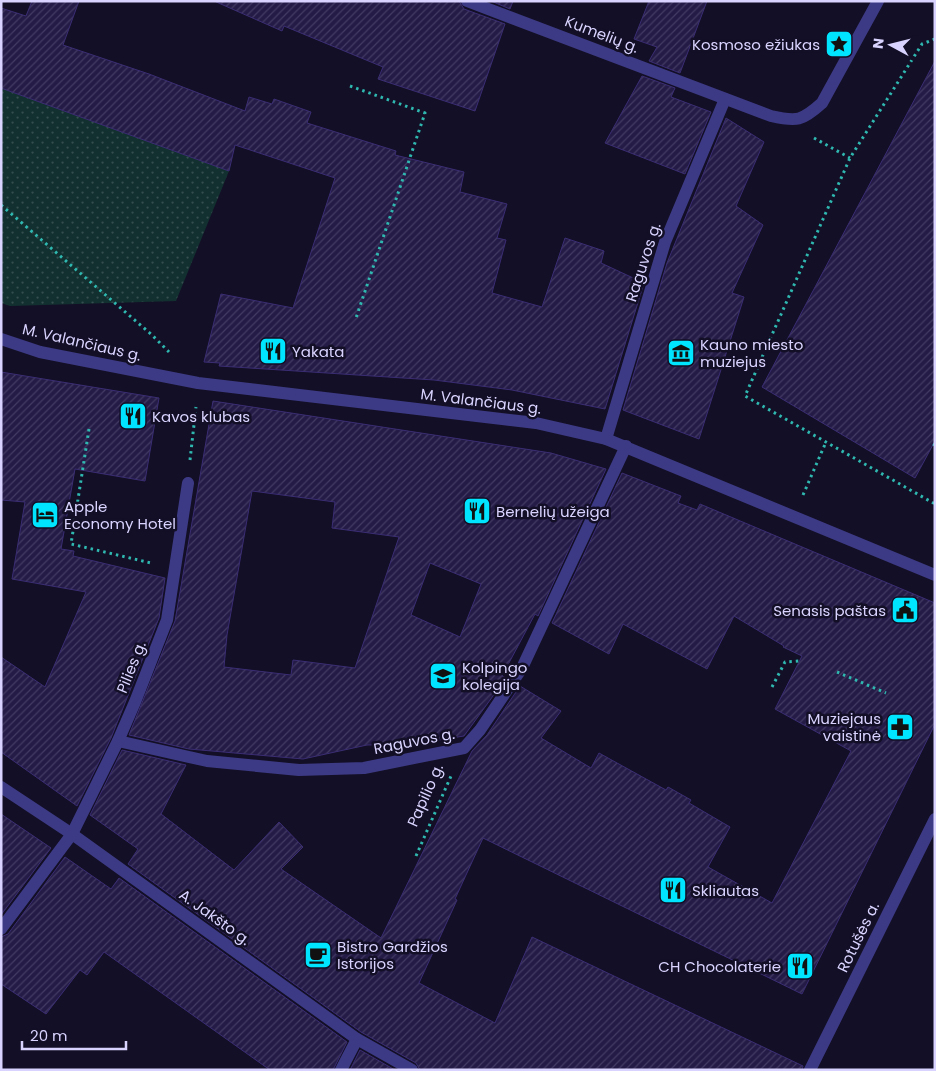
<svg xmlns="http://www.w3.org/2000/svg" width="936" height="1071" viewBox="0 0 936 1071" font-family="Poppins,sans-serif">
<defs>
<pattern id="grass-dots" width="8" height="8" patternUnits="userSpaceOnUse" patternTransform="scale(1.25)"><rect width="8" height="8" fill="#12302f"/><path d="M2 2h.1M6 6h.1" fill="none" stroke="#344d4e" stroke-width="1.8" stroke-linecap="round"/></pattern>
<pattern id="building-hatch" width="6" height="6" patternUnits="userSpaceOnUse" patternTransform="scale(1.25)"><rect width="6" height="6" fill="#241b47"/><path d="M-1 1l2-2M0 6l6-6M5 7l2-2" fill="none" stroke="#433b63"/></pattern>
</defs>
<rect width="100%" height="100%" fill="#130f26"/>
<!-- grass -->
<path fill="url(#grass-dots)" d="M 1,88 L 229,171 L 176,301 L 10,306 L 1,303 Z"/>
<!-- building -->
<g fill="url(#building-hatch)" stroke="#3b2d73" fill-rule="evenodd">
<path d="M 32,1 L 79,1 L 63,45 L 149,74 L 245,111 L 249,97 L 272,104 L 274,99 L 311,112 L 307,123 L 396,151 L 395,155 L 464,172 L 460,192 L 507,204 L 497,238 L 506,240 L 492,293 L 542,307 L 565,238 L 604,251 L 601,263 L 644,283 L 605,409 L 512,390 L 434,380 L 219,366 L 220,363 L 204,362 L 221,294 L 293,308 L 335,178 L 235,145 L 229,171 L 1,88 L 1,8 L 26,16 Z"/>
<path d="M 214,1 L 459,1 L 464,9 L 505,24 L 475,111 L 378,79 L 383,67 L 284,26 L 282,31 Z"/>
<path d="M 491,1 L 513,1 L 510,9 Z"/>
<path d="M 649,1 L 707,1 L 680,73 L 649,61 L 657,47 L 634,39 Z"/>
<path d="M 935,61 L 935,441 L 915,478 L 762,387 Z"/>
<path d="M 642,76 L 675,88 L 671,97 L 711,112 L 685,174 L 605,143 Z"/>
<path d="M 726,118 L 764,142 L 736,206 L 763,225 L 732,293 L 744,297 L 699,439 L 623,410 L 667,263 Z"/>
<path d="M 1,372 L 159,398 L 145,481 L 75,469 L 61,549 L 74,551 L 73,556 L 165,578 L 159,618 L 111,738 L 77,806 L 1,752 L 1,657 L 45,687 L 86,592 L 12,579 L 25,502 L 1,500 Z"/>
<path d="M 213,401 L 551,453 L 606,469 L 538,616 L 535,614 L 502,676 L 506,678 L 464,736 L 414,744 L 367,745 L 303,759 L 189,749 L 129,735 L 175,621 ZM 252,491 L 335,502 L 332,528 L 399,537 L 355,668 L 293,660 L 291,675 L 224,667 L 227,635 ZM 430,563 L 481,584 L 460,637 L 411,615 Z"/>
<path d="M 622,473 L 681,496 L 678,503 L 697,510 L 700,504 L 935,603 L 935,724 L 802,994 L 483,838 L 455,899 L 457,900 L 419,983 L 495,1023 L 532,937 L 803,1066 L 802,1070 L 420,1070 L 416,1063 L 361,1032 L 128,864 L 138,849 L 90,815 L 122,750 L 186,765 L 161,814 L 234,870 L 279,822 L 303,847 L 281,869 L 381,938 L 472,751 L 487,735 L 520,686 L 561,711 L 541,738 L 591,768 L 599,753 L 666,790 L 668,787 L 691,800 L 689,803 L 730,827 L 708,867 L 772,903 L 851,751 L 775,709 L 802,656 L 783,647 L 784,646 L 734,616 L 707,669 L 623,624 L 609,654 L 552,623 Z"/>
<path d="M 1,814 L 51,848 L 1,915 Z"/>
<path d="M 65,857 L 111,889 L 119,878 L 347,1042 L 333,1070 L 270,1070 L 104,952 L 87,975 L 80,970 L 46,1014 L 1,984 L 1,937 L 8,934 Z"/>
<path d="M 360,1050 L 395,1070 L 350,1070 Z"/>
</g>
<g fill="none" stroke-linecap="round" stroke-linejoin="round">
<!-- path -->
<g stroke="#2fb8b0" stroke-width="3" stroke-dasharray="2.5 4" stroke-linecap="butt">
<path d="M 935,39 L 922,44 L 850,158 L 745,396 L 935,504"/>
<path d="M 350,86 L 425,113 L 356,318"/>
<path d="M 814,138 L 850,158"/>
<path d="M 1,205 L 152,335 L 169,352"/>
<path d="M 89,429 L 71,544 L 151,563"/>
<path d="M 933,444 L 935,445"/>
<path d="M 190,460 L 196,407"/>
<path d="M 803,495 L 826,442"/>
<path d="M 837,672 L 886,693"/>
<path d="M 772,687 L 785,662 L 800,661"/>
<path d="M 416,856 L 451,776"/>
</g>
<!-- street -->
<g stroke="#3d3a85" stroke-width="12">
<path d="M 467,1 L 771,116 C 797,122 802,121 822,103 L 878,1"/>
<path d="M 1,339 L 40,352 L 198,383 L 536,423 L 606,439 L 935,575"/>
<path d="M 606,439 L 665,242 L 725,99"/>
<path d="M 118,741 L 207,761 L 299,770 L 364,768 L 464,748 L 480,730 L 522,668 L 626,446"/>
<path d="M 1,787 L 72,834 L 357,1039 L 412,1070"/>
<path d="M 1,929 L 72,834 L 118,741 L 135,702 L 167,620 L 188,483"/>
<path d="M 341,1070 L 357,1039"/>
<path d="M 810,1070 L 935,819"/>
</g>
</g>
<!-- icons -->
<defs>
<g id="sight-square" transform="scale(1.4375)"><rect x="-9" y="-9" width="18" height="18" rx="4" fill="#00e5ff" stroke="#130f26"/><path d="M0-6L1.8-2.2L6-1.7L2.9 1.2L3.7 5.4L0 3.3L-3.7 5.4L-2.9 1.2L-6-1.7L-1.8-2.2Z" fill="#111"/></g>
<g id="restaurant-square" transform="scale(1.4375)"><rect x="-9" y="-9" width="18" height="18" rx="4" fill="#00e5ff" stroke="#130f26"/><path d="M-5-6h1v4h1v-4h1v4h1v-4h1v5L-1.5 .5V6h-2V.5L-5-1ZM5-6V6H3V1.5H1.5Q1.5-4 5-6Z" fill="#111"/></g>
<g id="museum-square" transform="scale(1.4375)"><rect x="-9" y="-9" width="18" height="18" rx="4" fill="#00e5ff" stroke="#130f26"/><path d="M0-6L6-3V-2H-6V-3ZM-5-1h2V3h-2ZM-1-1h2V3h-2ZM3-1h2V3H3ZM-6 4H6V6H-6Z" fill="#111"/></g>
<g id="hotel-square" transform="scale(1.4375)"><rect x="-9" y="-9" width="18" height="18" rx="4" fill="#00e5ff" stroke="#130f26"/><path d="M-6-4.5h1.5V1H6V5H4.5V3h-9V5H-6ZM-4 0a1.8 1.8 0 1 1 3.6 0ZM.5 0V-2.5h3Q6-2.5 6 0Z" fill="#111"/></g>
<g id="civic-square" transform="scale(1.4375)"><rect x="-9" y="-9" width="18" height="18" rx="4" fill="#00e5ff" stroke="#130f26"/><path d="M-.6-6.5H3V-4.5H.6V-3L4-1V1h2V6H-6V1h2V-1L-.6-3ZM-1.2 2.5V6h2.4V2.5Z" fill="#111"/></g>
<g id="university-square" transform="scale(1.4375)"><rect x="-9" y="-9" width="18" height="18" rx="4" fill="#00e5ff" stroke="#130f26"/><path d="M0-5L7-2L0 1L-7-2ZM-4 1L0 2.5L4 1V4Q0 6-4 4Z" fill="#111"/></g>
<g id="pharmacy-square" transform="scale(1.4375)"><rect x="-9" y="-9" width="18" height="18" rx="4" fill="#00e5ff" stroke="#130f26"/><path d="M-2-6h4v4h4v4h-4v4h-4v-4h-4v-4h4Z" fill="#111"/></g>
<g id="cafe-square" transform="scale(1.4375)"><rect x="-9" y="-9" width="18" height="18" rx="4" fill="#00e5ff" stroke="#130f26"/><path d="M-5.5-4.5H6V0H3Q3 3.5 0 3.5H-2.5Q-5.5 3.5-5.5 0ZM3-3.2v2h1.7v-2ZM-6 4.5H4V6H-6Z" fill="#111"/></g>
</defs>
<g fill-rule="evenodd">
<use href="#sight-square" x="839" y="44"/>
<use href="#restaurant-square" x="273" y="351"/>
<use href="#museum-square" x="681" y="353"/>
<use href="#restaurant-square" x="133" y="416"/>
<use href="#restaurant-square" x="477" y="511"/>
<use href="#hotel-square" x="45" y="515"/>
<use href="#civic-square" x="905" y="610"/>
<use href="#university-square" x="443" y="676"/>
<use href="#pharmacy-square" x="900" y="727"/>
<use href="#restaurant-square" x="673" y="890"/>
<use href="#cafe-square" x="318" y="955"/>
<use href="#restaurant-square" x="800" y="966"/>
</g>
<g text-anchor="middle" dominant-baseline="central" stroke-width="5" stroke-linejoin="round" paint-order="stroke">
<!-- street labels -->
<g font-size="15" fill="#d9d4ff" stroke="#130f26">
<text transform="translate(602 34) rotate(21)">Kumelių g.</text>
<text transform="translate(643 262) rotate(-72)">Raguvos g.</text>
<text transform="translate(82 342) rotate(13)">M. Valančiaus g.</text>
<text transform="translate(481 401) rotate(7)">M. Valančiaus g.</text>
<text transform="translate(131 667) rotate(-68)">Pilies g.</text>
<text transform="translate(414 741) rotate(-11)">Raguvos g.</text>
<text transform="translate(425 795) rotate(-66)">Papilio g.</text>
<text transform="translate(215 917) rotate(36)">A. Jakšto g.</text>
<text transform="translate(858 937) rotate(-64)">Rotušės a.</text>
</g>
<!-- poi labels -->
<g font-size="15" fill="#d9d4ff" stroke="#130f26" text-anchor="start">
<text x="820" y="44" text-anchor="end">Kosmoso ežiukas</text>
<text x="700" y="344">Kauno miesto<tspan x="700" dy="17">muziejus</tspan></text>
<text x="292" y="351">Yakata</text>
<text x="152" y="416">Kavos klubas</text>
<text x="64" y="506">Apple<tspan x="64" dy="17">Economy Hotel</tspan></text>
<text x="496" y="511">Bernelių užeiga</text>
<text x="886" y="610" text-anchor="end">Senasis paštas</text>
<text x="462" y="667">Kolpingo<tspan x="462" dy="17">kolegija</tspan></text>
<text x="881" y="718" text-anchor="end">Muziejaus<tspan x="881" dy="17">vaistinė</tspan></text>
<text x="692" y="890">Skliautas</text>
<text x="337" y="946">Bistro Gardžios<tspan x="337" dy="17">Istorijos</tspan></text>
<text x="781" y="966" text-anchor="end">CH Chocolaterie</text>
</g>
</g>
<!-- border -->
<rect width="936" height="1071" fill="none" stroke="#d9d4ff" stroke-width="5"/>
<!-- north arrow -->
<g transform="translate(891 45) rotate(277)" stroke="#130f26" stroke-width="4" paint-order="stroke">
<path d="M0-4L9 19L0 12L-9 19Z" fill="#d9d4ff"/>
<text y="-8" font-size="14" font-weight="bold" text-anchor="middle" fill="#d9d4ff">N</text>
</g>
<!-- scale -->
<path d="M22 1041v8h104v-8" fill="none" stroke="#d9d4ff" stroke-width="2.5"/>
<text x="30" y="1041" font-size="15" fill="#d9d4ff" stroke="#130f26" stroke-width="4" paint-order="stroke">20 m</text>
</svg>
